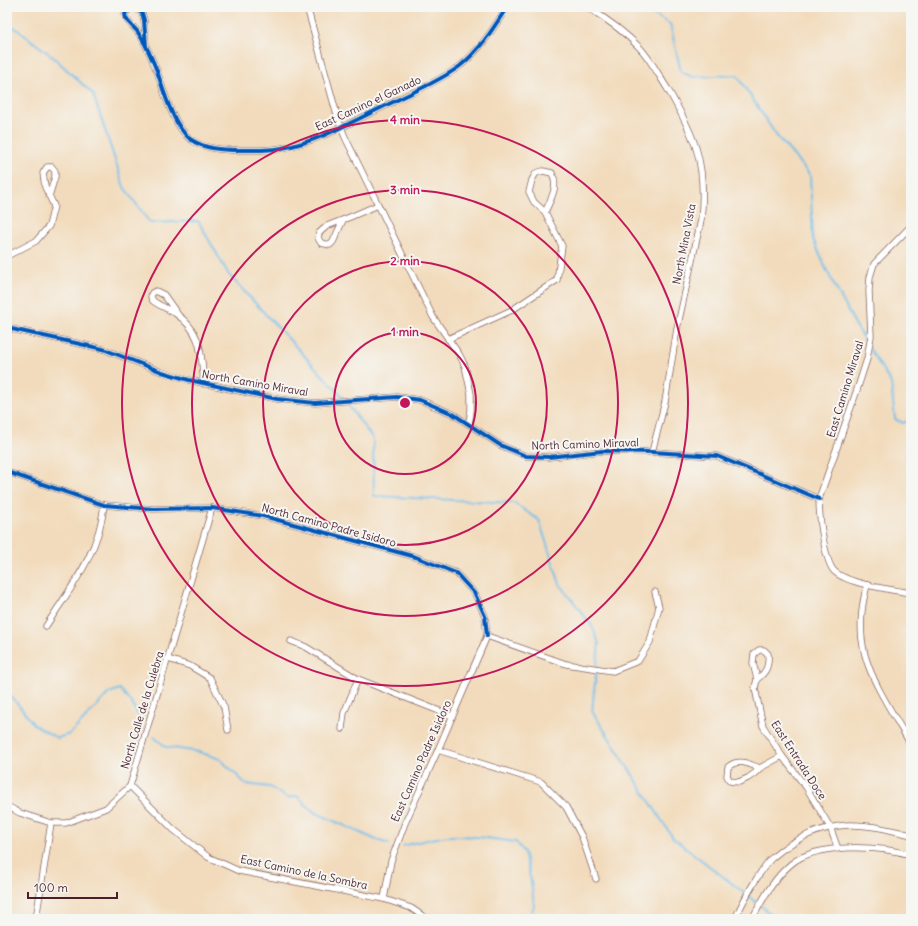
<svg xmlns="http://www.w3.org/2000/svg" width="918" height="926" viewBox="0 0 918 926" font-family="Delius,sans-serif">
<rect width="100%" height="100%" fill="#f6f6f2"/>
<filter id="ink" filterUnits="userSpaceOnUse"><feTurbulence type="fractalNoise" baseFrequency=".025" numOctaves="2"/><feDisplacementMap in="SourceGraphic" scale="8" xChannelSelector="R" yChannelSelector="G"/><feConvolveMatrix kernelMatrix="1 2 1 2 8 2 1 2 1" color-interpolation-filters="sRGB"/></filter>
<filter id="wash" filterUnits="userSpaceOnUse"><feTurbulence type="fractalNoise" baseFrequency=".012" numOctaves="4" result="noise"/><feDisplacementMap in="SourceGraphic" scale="16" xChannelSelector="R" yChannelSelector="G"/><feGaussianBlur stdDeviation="0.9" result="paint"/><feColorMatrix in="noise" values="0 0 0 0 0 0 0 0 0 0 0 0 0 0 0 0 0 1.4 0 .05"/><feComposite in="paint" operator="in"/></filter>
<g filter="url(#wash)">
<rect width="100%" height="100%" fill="#f2dbbc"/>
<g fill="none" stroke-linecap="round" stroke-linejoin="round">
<!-- stream -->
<g stroke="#70beea" stroke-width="2">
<path d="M 641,7 L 670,24 L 681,72 L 693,77 L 737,75 L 776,135 L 810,175 L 813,239 L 827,271 L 855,324 L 868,345"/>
<path d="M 7,22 L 52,56 L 93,94 L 124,187 L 150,223 L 198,221 L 229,275 L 341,395 L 373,439 L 374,496 L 514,503 L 539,520 L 560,584 L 592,626 L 599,644 L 592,711 L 673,838 L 770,913 L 780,919"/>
<path d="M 870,349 L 891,383 L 895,419 L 903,423 L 911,420"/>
<path d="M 7,693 L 17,703 L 34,725 L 57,738 L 70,734 L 109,693 L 120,689 L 130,701 L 140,717"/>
<path d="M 154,737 L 166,747 L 199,752 L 220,759 L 246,784 L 270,787 L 287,798 L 297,796 L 314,812 L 374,839 L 389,844"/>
<path d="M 403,846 C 418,842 435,837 451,836 C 473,835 495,839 516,842 L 524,852 L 531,881 L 534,905 L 530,919"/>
</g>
</g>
</g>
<g filter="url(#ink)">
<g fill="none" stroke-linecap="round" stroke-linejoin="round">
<!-- minor casing -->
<g stroke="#85615e" stroke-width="7">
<g id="minor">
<path d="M 307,7 L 338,119 L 345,137 L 433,317 L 459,354 L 465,366 L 471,394 L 471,410 L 469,424"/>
<path d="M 587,7 C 605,18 625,32 640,48 C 651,60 658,74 667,88 C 695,136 707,163 701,220 L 677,329 L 665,402 L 652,452"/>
<path d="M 146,46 L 144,20 L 142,13 L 135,8 L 129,9 L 125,14 C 125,21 132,25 137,31 C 146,43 151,57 157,71 C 164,92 173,125 190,139 C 204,149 222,150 239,150 C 253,150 268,151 282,148 C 319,142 359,118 393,102 C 415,91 440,81 460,66 C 480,50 493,29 507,7"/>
<path d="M 343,220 L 333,242 L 330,245 L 321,243 L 318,238 L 319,233 L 327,226 L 350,217 L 378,205"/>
<path d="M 911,226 L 874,264 L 870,277 L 869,291 L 871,336 L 867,359 L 858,387 L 819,499 C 819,514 824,560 834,571 C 847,584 893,590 911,593"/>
<path d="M 7,256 L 36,241 L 49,226 L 54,206 L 45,187 L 43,173 L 47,167 L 52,167 L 55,171 L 55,177 L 49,196"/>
<path d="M 179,316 L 164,295 L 156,291 L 152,293 L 151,297 L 153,301 C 160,306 168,309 175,313 C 203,332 201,354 204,384"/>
<path d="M 7,328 L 103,349 L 162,372 L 189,380 L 277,399 L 315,403 L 397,397 L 420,400 L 453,414 L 500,445 L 526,456 L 549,457 L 602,451 L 652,452 L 717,456 L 819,499"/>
<path d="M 448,339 L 512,310 L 557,280 L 562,246 L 545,212 L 534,202 L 529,192 L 532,180 L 536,173 L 543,171 L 552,173 C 559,186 551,199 545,212"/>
<path d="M 7,472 L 104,505 L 153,509 L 212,508 L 263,516 L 416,557 L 456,573 L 475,594 L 485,616 L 487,636"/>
<path d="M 867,585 C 861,607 859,633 865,655 C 873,685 896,718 911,745"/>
<path d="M 46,626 C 71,587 99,554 104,505"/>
<path d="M 487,636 L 566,664 L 613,671 L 638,661 L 650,642 L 659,607 L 655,592"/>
<path d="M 291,641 L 306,647 L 358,679 L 452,716"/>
<path d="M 168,659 L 190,666 L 210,678 L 224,707 L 228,730"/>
<path d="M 757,679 C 767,672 769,665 768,654 L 764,650 L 759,650 L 754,654 L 753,663 L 757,679 L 755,688 L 763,726 L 782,756 L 806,787 L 830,827 L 838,849"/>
<path d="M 342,729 L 344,713 L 358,679"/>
<path d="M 438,750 L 541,782 L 566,807 L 582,837 L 596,879"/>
<path d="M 760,768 C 748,764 739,758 728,767 L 727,776 L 730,781 L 739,782 L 748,778 L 755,773 L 760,768 L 782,756"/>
<path d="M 130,786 L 173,829 L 208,857 L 239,871 L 384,899 L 411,908 L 427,919"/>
<path d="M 7,806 L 20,813 L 51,823 L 66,823 L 106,808 L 130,786 L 212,508"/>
<path d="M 384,899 L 391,861 L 405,823 L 438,750 L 487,636"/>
<path d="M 36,919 L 51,823"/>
<path d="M 735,919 C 741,905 762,866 773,857 C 794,839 820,827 848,825 C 868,824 891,830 911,835"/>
<path d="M 752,919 C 763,899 773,879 791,864 C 817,842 880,846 911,855"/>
</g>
</g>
<!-- minor -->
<use href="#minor" stroke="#fff" stroke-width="5.5"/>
<!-- cycleway casing -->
<g stroke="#f6f6f2" stroke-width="6">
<g id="cycleway">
<path d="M 146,46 L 144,20 L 142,13 L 135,8 L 129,9 L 125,14 C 125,21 132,25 137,31 C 146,43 151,57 157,71 C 164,92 173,125 190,139 C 204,149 222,150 239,150 C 253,150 268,151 282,148 C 319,142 359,118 393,102 C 415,91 440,81 460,66 C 480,50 493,29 507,7"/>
<path d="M 7,328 L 103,349 L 162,372 L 189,380 L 277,399 L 315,403 L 397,397 L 420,400 L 453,414 L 500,445 L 526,456 L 549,457 L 602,451 L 652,452 L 717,456 L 819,499"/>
<path d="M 7,472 L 104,505 L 153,509 L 212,508 L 263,516 L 416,557 L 456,573 L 475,594 L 485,616 L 487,636"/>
</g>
</g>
<!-- cycleway -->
<use href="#cycleway" stroke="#0057b8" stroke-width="4"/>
</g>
</g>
<!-- distance rings -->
<g fill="none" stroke="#c2185b" stroke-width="2">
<circle cx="405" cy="403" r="71"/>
<circle cx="405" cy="403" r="142"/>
<circle cx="405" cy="403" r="213"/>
<circle cx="405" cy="403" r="283"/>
</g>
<g text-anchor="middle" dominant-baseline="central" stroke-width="4" stroke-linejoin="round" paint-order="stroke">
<!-- street labels -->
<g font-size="11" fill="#4a1f2b" stroke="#f6f6f2">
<text transform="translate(368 103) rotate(-25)">East Camino el Ganado</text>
<text transform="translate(684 244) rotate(-79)">North Mina Vista</text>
<text transform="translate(255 383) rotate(10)">North Camino Miraval</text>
<text transform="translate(845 389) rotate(-73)">East Camino Miraval</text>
<text transform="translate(585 444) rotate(-2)">North Camino Miraval</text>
<text transform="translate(329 525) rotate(15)">North Camino Padre Isidoro</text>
<text transform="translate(142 710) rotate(-73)">North Calle de la Culebra</text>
<text transform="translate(799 760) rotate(57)">East Entrada Doce</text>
<text transform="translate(421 761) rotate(-66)">East Camino Padre Isidoro</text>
<text transform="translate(304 872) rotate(12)">East Camino de la Sombra</text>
</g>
</g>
<circle cx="405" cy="403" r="6" fill="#c2185b" stroke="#f6f6f2" stroke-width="2"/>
<g font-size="12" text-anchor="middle" font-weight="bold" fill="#c2185b" stroke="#f6f6f2" stroke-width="4" stroke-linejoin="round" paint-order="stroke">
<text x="405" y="124">4 min</text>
<text x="405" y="194">3 min</text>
<text x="405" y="265">2 min</text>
<text x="405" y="336">1 min</text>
</g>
<!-- margin -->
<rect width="918" height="926" fill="none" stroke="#f6f6f2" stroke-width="24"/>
<!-- scale -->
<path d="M28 892v6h89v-6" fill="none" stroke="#4a1f2b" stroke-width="2"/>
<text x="34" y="892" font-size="12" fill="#4a1f2b" stroke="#f6f6f2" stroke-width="3" paint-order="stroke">100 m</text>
</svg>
